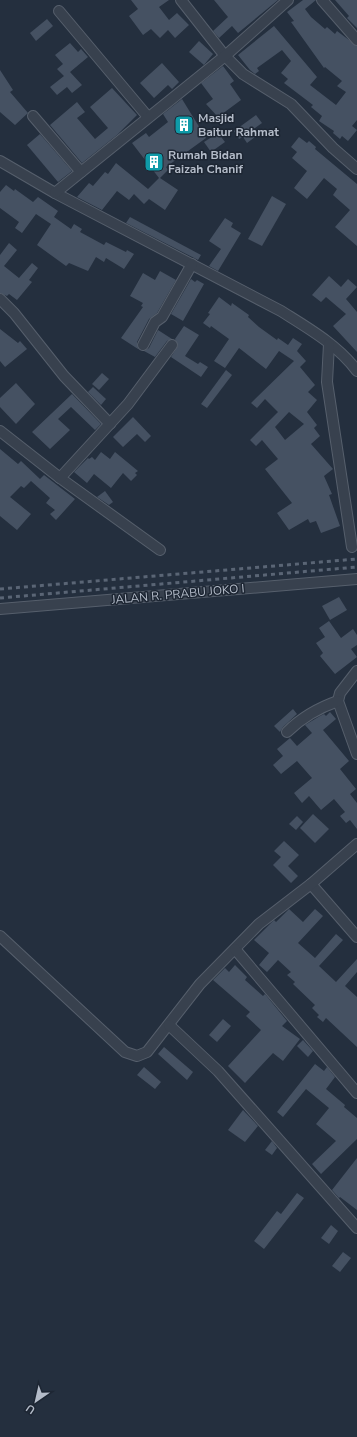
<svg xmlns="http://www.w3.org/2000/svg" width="357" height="1437" viewBox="0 0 357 1437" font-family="'Nunito Sans',sans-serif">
<rect width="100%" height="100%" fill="#242f3e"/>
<!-- building -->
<g fill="#455162" fill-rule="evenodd">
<path d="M 131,0 L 169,0 L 159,7 L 169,20 L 177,13 L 189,25 L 175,38 L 168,30 L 160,38 L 151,29 L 143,35 L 129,16 L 138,9 Z"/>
<path d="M 214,0 L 278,0 L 238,33 L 232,26 L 219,38 L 213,31 L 228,17 Z"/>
<path d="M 303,0 L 316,0 L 305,9 L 311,17 L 325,29 L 327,27 L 335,34 L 337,31 L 357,46 L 357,120 L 352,126 L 357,130 L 348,141 L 342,136 L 340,139 L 333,133 L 334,131 L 319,121 L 322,116 L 311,107 L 313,105 L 284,83 L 288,79 L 281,73 L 291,61 L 282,50 L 257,68 L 259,71 L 255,74 L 250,70 L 238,55 L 274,26 L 317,77 L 310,85 L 336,105 L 346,92 L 337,86 L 342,81 L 325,67 L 324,68 L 291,22 L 294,21 L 287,12 Z"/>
<path d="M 335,0 L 357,0 L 357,28 L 347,18 L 349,16 Z"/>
<path d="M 47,19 L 53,26 L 36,41 L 30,33 Z"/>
<path d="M 199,41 L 213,54 L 204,65 L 189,52 Z"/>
<path d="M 70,43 L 78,52 L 81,49 L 88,57 L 70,72 L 82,85 L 72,93 L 67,87 L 57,95 L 50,87 L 64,76 L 57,69 L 63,64 L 55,55 Z"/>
<path d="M 162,63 L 179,82 L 172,89 L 168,85 L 154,98 L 140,83 Z"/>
<path d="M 223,66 L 234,81 L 230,84 L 241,100 L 218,117 L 206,104 L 213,99 L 201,83 Z"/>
<path d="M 0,70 L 13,90 L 10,92 L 28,113 L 15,125 L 0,112 Z"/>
<path d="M 112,88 L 137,115 L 117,135 L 82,163 L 50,125 L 77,102 L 85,112 L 77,118 L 95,139 L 108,128 L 90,107 Z"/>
<path d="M 182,99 L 206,138 L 166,167 L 168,170 L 160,178 L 178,190 L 165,210 L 149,199 L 144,204 L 134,194 L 129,200 L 117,191 L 102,210 L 77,197 L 89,183 L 93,186 L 105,172 L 108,174 L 116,163 L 148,189 L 159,178 L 132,143 L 146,133 L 149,137 L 168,122 L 163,114 Z"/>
<path d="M 256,115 L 262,123 L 251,131 L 255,137 L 247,143 L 243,137 L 239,139 L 234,131 Z"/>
<path d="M 218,133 L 225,142 L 211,152 L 204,142 Z"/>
<path d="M 40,134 L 72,171 L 58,182 L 27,145 Z"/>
<path d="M 299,137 L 307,143 L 309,141 L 316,147 L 315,149 L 357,184 L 357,246 L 335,227 L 350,210 L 333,195 L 337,189 L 324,178 L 307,199 L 294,188 L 307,171 L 292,158 L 297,152 L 291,147 Z"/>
<path d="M 6,185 L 14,191 L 15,189 L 33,202 L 38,197 L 58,211 L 54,217 L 71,229 L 74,224 L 82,229 L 80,232 L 104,245 L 106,242 L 126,252 L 127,250 L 134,254 L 124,269 L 106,258 L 104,262 L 96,257 L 88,271 L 69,263 L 66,266 L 37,245 L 51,224 L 36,214 L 22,233 L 15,228 L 19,222 L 0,208 L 0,192 Z"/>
<path d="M 272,196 L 286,204 L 262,246 L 248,239 Z"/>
<path d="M 130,217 L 201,255 L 198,260 L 126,223 Z"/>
<path d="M 225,218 L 233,223 L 231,227 L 241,233 L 218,271 L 209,266 L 221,249 L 209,241 Z"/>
<path d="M 9,243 L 17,250 L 4,266 L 19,278 L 32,263 L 38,268 L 29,280 L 32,282 L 17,300 L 9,294 L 7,296 L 0,293 L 0,255 Z"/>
<path d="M 160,271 L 176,280 L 157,313 L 149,319 L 137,342 L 138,349 L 121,338 L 143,307 L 141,306 L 143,303 L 130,296 L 143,273 L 155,280 Z"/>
<path d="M 329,276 L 341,287 L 348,279 L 357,287 L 346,299 L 357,312 L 357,352 L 333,326 L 346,314 L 326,297 L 321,302 L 312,295 Z"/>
<path d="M 191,279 L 195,282 L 197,280 L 204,284 L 183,321 L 171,314 Z"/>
<path d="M 219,297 L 231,306 L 232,303 L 249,315 L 248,317 L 259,327 L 277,340 L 278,338 L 288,345 L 293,338 L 302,344 L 297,351 L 306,361 L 300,367 L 315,385 L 308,392 L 317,400 L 307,412 L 317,425 L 314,428 L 320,436 L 311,444 L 333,469 L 324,476 L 332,494 L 329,495 L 340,526 L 321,533 L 316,521 L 310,523 L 308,519 L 289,530 L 277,513 L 292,503 L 265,469 L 278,459 L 262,440 L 256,446 L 250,440 L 278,412 L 265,399 L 257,408 L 251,403 L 294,361 L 279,351 L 266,369 L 239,348 L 225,368 L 214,361 L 229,339 L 211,326 L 210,328 L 203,323 L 210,314 L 208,313 ZM 289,412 L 304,424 L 285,440 L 275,427 Z"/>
<path d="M 184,326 L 199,335 L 185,356 L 198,364 L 200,362 L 208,367 L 201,377 L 171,357 L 178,346 L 175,339 Z"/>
<path d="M 0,329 L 18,343 L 20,341 L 27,349 L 5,367 L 0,361 Z"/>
<path d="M 158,330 L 172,339 L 167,341 L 155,357 L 144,351 L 149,348 Z"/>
<path d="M 226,370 L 232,375 L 207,408 L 201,404 Z"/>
<path d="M 102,373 L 109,379 L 99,390 L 92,384 Z"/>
<path d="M 16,383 L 35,404 L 16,424 L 0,407 L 0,398 Z"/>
<path d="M 93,387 L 106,399 L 101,405 L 88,392 Z"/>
<path d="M 72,394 L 101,424 L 95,430 L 71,407 L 58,419 L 70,430 L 50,449 L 32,432 Z"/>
<path d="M 133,417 L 151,436 L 145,442 L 137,434 L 123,447 L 113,437 Z"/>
<path d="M 0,449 L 18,464 L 21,461 L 40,479 L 44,475 L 75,499 L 56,520 L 50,514 L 55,510 L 46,503 L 50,498 L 31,481 L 24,488 L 21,486 L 10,497 L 31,514 L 17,530 L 0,516 Z"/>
<path d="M 101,452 L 110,459 L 115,452 L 138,471 L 135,473 L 137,475 L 131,481 L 123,473 L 111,488 L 94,474 L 87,483 L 74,472 L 88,458 L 89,459 L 92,457 L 95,460 Z"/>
<path d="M 105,491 L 113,502 L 109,505 L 97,497 Z"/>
<path d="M 339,597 L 347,610 L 330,620 L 322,606 Z"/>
<path d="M 329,621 L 341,638 L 353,629 L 357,635 L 357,645 L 351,649 L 357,657 L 335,674 L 320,656 L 323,653 L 316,643 L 325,637 L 319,628 Z"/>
<path d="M 293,709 L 297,714 L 283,727 L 280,732 L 274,726 Z"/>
<path d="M 330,712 L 336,719 L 323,730 L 349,761 L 340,769 L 356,789 L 350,794 L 357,803 L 357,829 L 350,820 L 346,823 L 340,816 L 345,812 L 334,799 L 321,810 L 309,796 L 302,803 L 294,793 L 312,778 L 297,761 L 281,774 L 273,765 L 283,756 L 277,749 L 290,738 L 297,746 L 312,733 L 305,725 L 320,716 L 324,714 L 326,716 Z"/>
<path d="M 313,814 L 329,829 L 315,843 L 300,828 Z"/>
<path d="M 297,816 L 303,822 L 296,830 L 289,824 Z"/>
<path d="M 284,841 L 299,855 L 288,866 L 298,876 L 291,883 L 273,865 L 281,857 L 274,851 Z"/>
<path d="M 289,909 L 303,922 L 315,909 L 323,916 L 298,943 L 315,958 L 336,934 L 343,940 L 319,966 L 336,982 L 357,959 L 357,972 L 345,986 L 357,997 L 357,1047 L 326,1018 L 323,1022 L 317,1017 L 319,1015 L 312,1008 L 315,1005 L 293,984 L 295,982 L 287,975 L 291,972 L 278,960 L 267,972 L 259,965 L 269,953 L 254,940 L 274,920 L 276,922 Z"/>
<path d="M 235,965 L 247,977 L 245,980 L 263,996 L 265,994 L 287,1021 L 282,1026 L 300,1039 L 283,1061 L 273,1053 L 245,1083 L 228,1066 L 261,1030 L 246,1016 L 250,1012 L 213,980 L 225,968 L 229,972 Z"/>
<path d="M 223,1019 L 231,1026 L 217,1042 L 209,1035 Z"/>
<path d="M 303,1040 L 313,1051 L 308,1057 L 297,1046 Z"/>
<path d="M 164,1047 L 193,1072 L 187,1080 L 158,1054 Z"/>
<path d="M 315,1064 L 324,1071 L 327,1067 L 335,1077 L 326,1089 L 345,1105 L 344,1107 L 357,1118 L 357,1139 L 321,1174 L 312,1164 L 336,1141 L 316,1124 L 329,1108 L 306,1089 L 283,1117 L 277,1112 Z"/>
<path d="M 144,1067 L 161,1082 L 155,1089 L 137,1075 Z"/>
<path d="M 243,1110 L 258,1126 L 245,1142 L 228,1130 Z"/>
<path d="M 272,1141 L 277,1148 L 272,1155 L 265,1150 Z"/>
<path d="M 357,1158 L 357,1210 L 340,1197 L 339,1198 L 332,1190 Z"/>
<path d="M 297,1193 L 304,1198 L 264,1249 L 254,1241 L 277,1211 L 281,1214 Z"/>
<path d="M 331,1225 L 338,1231 L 329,1244 L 321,1238 Z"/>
<path d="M 343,1252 L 351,1258 L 340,1272 L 332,1266 Z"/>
</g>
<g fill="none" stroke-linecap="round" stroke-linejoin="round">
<!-- street casing -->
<g stroke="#565f6c" stroke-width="12">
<g id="street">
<path d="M 181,0 L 225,56 L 243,74 L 291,104 L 333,148 L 357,169"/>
<path d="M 322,0 L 357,40"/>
<path d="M 59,11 L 148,117"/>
<path d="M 33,116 L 81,172"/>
<path d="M 0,161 L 55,193 L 281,311 C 308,328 338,345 357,371"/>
<path d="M 55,193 L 225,56 L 288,0"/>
<path d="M 0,299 L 14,313 L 64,376 L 110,424"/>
<path d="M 329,344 L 327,382 L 352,547"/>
<path d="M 143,345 L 155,322 L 162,317 L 192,264"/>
<path d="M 0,431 L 60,478 L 160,550"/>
<path d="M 60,478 L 128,404 L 172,345"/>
<path d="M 0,609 L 357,579"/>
<path d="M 357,671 L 340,693 L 338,701 L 357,754"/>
<path d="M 287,732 C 302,717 318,708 338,701"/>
<path d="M 311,884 L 357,937"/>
<path d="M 0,936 L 125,1052 L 137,1056 L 147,1052 L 200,984 L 259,924 L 311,884 L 357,844"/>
<path d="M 235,949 L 357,1093"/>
<path d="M 169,1025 L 218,1071 L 357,1228"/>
</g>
</g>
<!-- street -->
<use href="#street" stroke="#38414e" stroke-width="10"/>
<!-- rail -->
<g stroke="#5a6575" stroke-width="3" stroke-dasharray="4 4" stroke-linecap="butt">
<path d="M 0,589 L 357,559"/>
<path d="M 0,598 L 357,567"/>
</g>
</g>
<!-- icons -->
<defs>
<g id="building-square" transform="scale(1)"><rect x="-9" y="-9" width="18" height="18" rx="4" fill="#0f9aa8" stroke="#1d2633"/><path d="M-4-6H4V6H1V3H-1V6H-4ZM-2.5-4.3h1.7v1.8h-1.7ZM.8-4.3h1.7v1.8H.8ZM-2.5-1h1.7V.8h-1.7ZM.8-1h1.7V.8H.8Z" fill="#fff"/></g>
</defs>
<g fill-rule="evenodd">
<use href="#building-square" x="184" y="125"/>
<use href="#building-square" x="154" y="162"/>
</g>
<g text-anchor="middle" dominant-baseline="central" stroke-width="3" stroke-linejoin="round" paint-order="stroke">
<!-- poi labels -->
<g font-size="12" font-weight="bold" fill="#b4bcc9" stroke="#1d2633" text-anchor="start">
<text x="198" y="118">Masjid<tspan x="198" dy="14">Baitur Rahmat</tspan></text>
<text x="168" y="155">Rumah Bidan<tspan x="168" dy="14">Faizah Chanif</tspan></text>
</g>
<!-- street labels -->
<g font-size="12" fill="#b4bcc9" stroke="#1d2633">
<text transform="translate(178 594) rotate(-5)">JALAN R. PRABU JOKO I</text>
</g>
</g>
<!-- north arrow -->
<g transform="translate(36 1401) rotate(214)" stroke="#1d2633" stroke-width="3" paint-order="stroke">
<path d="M0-3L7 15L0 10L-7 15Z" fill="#b4bcc9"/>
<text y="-6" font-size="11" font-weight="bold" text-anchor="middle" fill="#b4bcc9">U</text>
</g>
</svg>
